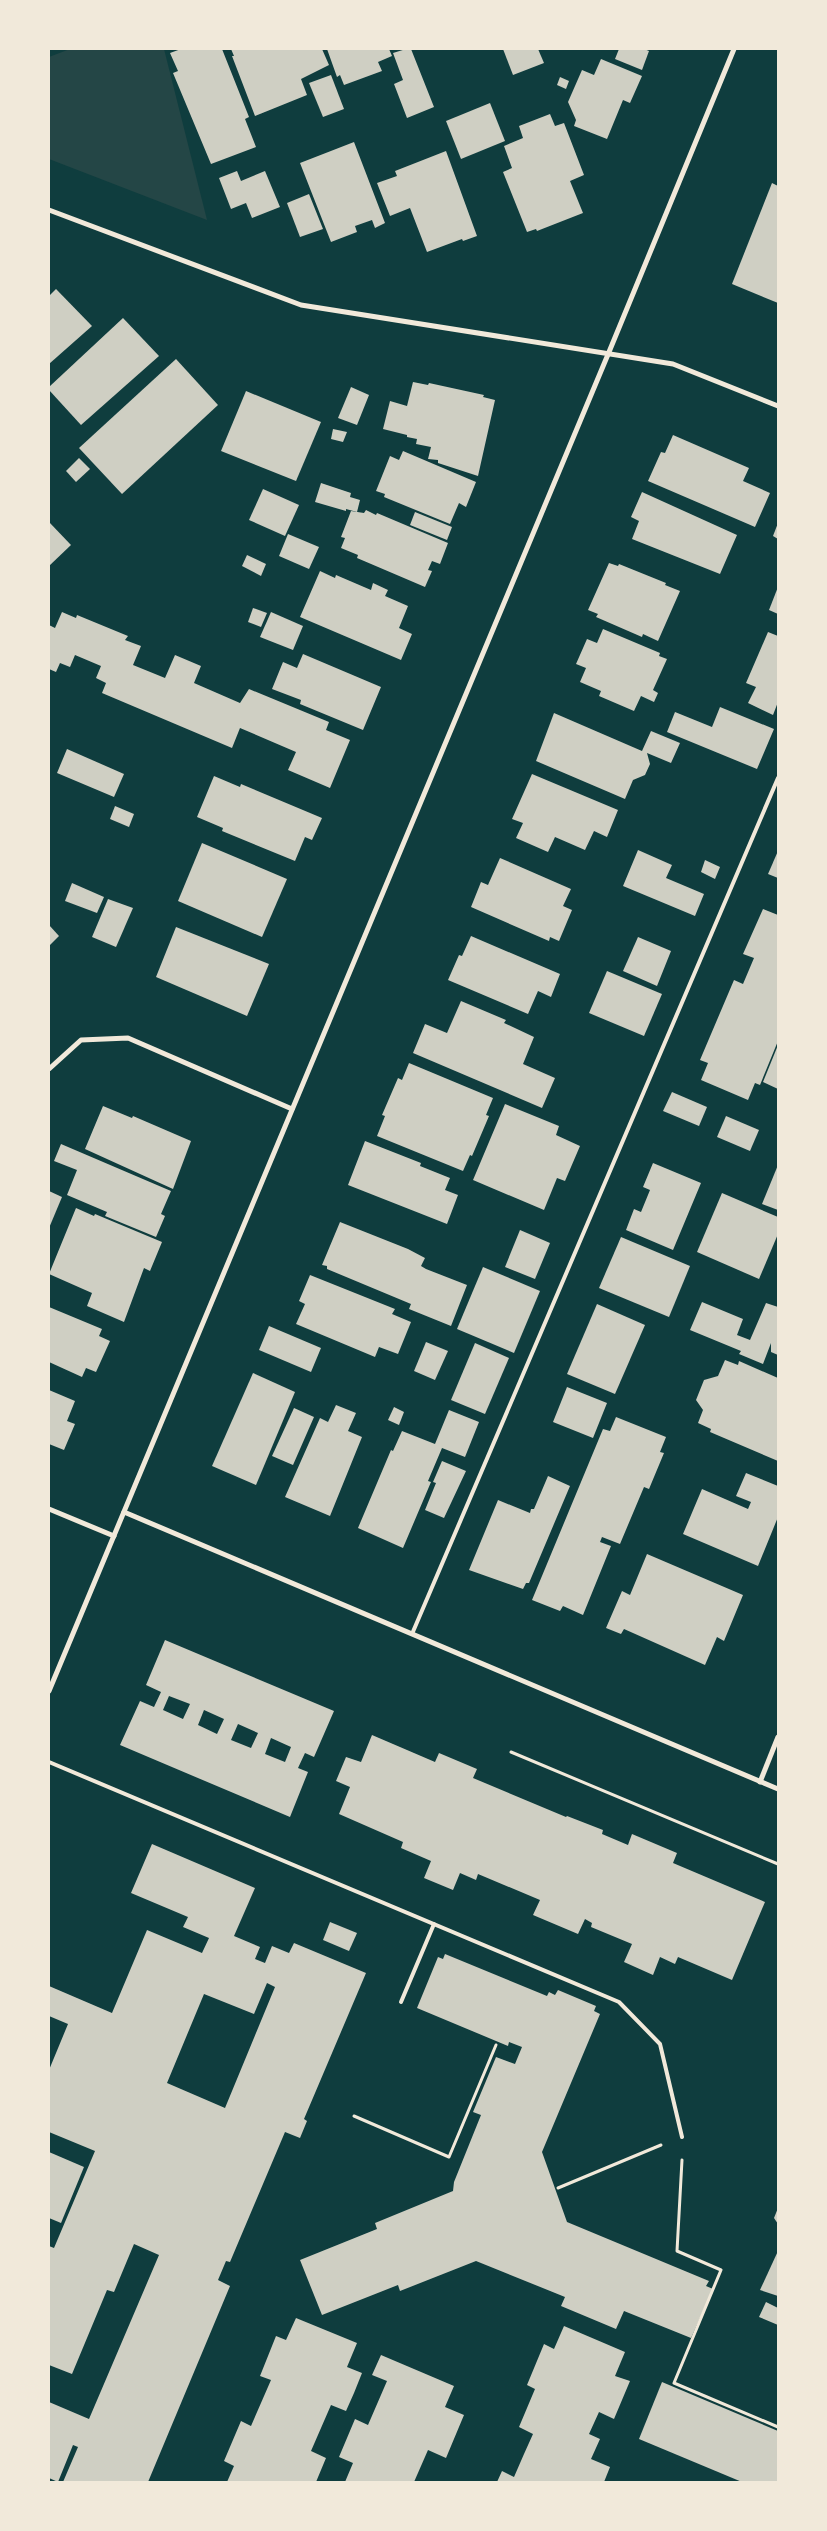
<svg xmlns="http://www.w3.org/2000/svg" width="827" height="2531" viewBox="0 0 827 2531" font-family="Quicksand,sans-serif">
<rect width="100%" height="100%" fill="#0f3d3e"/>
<!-- green -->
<path fill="#244646" d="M 70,49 L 164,49 L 207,220 L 49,159 L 49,57 Z"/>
<!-- building -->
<g fill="#cfcfc3" fill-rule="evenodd">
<path d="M 181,49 L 222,49 L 249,117 L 245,119 L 256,147 L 211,164 L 173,73 L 178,71 L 170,53 Z"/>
<path d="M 231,49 L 322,49 L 329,65 L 301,79 L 307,95 L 255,116 L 232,56 L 234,56 Z"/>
<path d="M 327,49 L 389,49 L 392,56 L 378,62 L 382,71 L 344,85 L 340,75 L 337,77 Z"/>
<path d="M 406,49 L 411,49 L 434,107 L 407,118 L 394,84 L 403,80 L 393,53 Z"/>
<path d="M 503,49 L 538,49 L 544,63 L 513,75 Z"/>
<path d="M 619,49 L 644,49 L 649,51 L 642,70 L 615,59 Z"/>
<path d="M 601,59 L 642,76 L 630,103 L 623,100 L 607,139 L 574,126 L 576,120 L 568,102 L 582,70 L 594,75 Z"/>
<path d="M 331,75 L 344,109 L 323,117 L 309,83 Z"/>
<path d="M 560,77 L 569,81 L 566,89 L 557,85 Z"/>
<path d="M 490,103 L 505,141 L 461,159 L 446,121 Z"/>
<path d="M 550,114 L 555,126 L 564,123 L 584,175 L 570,181 L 583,213 L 537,231 L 536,229 L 527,232 L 503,172 L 512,168 L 504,146 L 523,138 L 519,126 Z"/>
<path d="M 354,142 L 385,223 L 375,228 L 372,220 L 355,226 L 357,232 L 331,242 L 300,163 Z"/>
<path d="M 446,151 L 477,236 L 463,241 L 462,239 L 427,252 L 410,208 L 390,216 L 377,183 L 397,176 L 395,171 Z"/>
<path d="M 237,171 L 241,181 L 265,171 L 280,207 L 252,218 L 246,203 L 231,209 L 219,178 Z"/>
<path d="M 772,183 L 778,186 L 778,303 L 732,284 Z"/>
<path d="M 309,194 L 323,229 L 300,237 L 287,203 Z"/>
<path d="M 56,289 L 92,326 L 49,364 L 49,296 Z"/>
<path d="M 123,318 L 159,356 L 81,425 L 49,390 L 49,387 Z"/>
<path d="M 176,359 L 218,405 L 122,494 L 79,448 Z"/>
<path d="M 413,382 L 428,385 L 429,383 L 484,395 L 483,397 L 495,400 L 478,476 L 438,463 L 438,460 L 428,459 L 431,447 L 416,444 L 417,439 L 407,437 L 407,435 L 383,429 L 390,401 L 407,406 Z"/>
<path d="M 351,387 L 369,395 L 357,425 L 338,418 Z"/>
<path d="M 246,391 L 321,422 L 296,481 L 221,451 Z"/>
<path d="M 333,429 L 347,432 L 343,442 L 331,439 Z"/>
<path d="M 673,435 L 749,468 L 743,481 L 770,493 L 755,527 L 648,481 L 661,452 L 665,453 Z"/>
<path d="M 403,451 L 476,482 L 466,507 L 459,503 L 450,524 L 384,497 L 385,494 L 376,491 L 390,456 L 399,460 Z"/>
<path d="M 79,458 L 90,469 L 76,482 L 66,471 Z"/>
<path d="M 321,483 L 351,493 L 350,497 L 360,500 L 357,512 L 346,509 L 346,511 L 315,502 Z"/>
<path d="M 263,489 L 299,505 L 285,536 L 249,520 Z"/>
<path d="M 642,492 L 737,535 L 720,574 L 632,539 L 639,521 L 631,517 Z"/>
<path d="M 366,510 L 376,515 L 377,513 L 448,543 L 440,564 L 432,561 L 428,570 L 432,571 L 425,587 L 357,558 L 358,555 L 341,548 L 345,538 L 341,537 L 351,511 L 364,513 Z"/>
<path d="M 415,512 L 452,527 L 447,540 L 410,525 Z"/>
<path d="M 49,522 L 71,545 L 49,566 Z"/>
<path d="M 778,523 L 778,539 L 773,536 Z"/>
<path d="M 288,534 L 319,547 L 309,569 L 279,556 Z"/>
<path d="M 247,555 L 266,564 L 261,576 L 242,566 Z"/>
<path d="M 609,563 L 618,566 L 619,564 L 666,583 L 665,585 L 680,591 L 658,641 L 643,634 L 642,637 L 596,617 L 598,614 L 588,610 Z"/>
<path d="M 320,571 L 335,578 L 336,575 L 371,590 L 373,583 L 388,590 L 385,596 L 408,606 L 399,628 L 412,634 L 401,660 L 300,617 Z"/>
<path d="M 778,587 L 778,614 L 769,610 Z"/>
<path d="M 253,608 L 267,613 L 261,627 L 248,622 Z"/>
<path d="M 62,612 L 76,618 L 77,615 L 128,636 L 125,640 L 141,646 L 133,665 L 165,678 L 175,655 L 201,666 L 194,683 L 240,703 L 249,689 L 329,722 L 326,730 L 350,740 L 330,788 L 288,770 L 296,752 L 240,728 L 232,748 L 102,693 L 106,683 L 96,678 L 101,666 L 75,655 L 70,667 L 60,663 L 56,672 L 49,669 L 49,625 L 55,628 Z"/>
<path d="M 271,612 L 303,626 L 293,650 L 260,637 Z"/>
<path d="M 603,629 L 660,653 L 659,656 L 667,659 L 653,690 L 658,693 L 654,702 L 641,696 L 634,711 L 599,696 L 601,691 L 580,682 L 586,668 L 576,664 L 587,639 L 597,643 Z"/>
<path d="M 768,632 L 778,636 L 778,702 L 773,715 L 748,703 L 756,687 L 746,683 Z"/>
<path d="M 303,654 L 381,687 L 363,730 L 300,704 L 301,700 L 272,689 L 283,662 L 297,668 Z"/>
<path d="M 720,707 L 774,729 L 757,769 L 667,732 L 675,712 L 712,727 Z"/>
<path d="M 554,713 L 642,751 L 651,731 L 680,743 L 671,763 L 647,753 L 650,764 L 645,775 L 633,780 L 625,799 L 536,761 Z"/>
<path d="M 67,749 L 124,774 L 114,797 L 57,773 Z"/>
<path d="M 532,774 L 618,810 L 607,837 L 594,831 L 585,850 L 555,837 L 548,852 L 516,838 L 523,823 L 512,819 Z"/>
<path d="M 214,776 L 240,787 L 241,784 L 322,818 L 312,840 L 305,837 L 295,861 L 222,831 L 223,828 L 197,817 Z"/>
<path d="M 115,806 L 134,814 L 129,827 L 110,819 Z"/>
<path d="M 202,843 L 287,879 L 262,937 L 178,901 Z"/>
<path d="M 638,850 L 672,865 L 666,878 L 704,894 L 695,916 L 623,886 Z"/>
<path d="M 778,851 L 778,878 L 768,874 Z"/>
<path d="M 500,858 L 571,889 L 563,906 L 572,910 L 559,941 L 550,937 L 549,941 L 471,907 L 481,882 L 488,885 Z"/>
<path d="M 705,860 L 720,867 L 715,879 L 701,872 Z"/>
<path d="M 72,883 L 104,897 L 97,913 L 65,901 Z"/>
<path d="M 108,899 L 133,908 L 116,947 L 92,937 Z"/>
<path d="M 763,909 L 778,915 L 778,1041 L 760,1085 L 755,1083 L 748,1100 L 701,1080 L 708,1063 L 700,1060 L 734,980 L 743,984 L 754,958 L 743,954 Z"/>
<path d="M 49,925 L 59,936 L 49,946 Z"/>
<path d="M 176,927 L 269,964 L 247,1016 L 156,977 Z"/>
<path d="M 471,936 L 560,974 L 551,997 L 538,991 L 528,1014 L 448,980 L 459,955 L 462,956 Z"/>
<path d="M 638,937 L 671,951 L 657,986 L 623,971 Z"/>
<path d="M 607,971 L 662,994 L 644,1036 L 589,1013 Z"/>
<path d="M 461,1001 L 506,1020 L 504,1023 L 534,1037 L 523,1064 L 555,1078 L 542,1108 L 413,1053 L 425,1024 L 447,1033 Z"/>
<path d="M 778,1045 L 778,1089 L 763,1082 Z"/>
<path d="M 409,1063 L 493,1098 L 486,1115 L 489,1116 L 472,1156 L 470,1155 L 463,1171 L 377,1136 L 385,1116 L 382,1115 L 398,1078 L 402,1080 Z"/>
<path d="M 672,1092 L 707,1107 L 699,1126 L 663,1111 Z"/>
<path d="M 505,1104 L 559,1126 L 556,1135 L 580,1146 L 565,1181 L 557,1178 L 544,1210 L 473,1180 Z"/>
<path d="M 103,1106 L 132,1118 L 133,1116 L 191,1141 L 173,1189 L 85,1149 Z"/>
<path d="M 726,1116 L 759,1130 L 750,1151 L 717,1137 Z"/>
<path d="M 365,1141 L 421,1163 L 420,1166 L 450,1178 L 445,1190 L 458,1195 L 447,1224 L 348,1185 Z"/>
<path d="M 61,1144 L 171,1191 L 161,1214 L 165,1216 L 156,1237 L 105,1216 L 107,1212 L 67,1195 L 77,1170 L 54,1161 Z"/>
<path d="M 653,1163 L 701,1183 L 673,1250 L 626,1230 L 634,1209 L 641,1212 L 650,1190 L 643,1187 Z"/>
<path d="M 778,1165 L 778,1210 L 762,1204 Z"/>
<path d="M 49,1191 L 62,1197 L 49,1228 Z"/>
<path d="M 722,1193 L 778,1217 L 778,1234 L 759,1279 L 697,1252 Z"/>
<path d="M 76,1208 L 94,1216 L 95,1214 L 162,1242 L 150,1271 L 144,1268 L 124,1322 L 87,1306 L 92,1293 L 49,1274 Z"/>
<path d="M 340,1222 L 408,1249 L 425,1258 L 421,1266 L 426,1269 L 467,1285 L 451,1326 L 409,1309 L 411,1304 L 327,1269 L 327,1266 L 322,1265 Z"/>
<path d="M 520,1230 L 550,1243 L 535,1279 L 505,1267 Z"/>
<path d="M 621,1237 L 690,1266 L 669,1317 L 599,1288 Z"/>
<path d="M 483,1267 L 540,1291 L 514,1353 L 457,1329 Z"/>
<path d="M 310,1275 L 395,1309 L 392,1314 L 411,1322 L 398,1354 L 379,1347 L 375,1357 L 296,1324 L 305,1304 L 299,1301 Z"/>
<path d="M 702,1302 L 743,1319 L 737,1335 L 750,1340 L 766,1303 L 778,1307 L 778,1355 L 771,1352 L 771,1343 L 763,1364 L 739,1354 L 741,1351 L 690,1330 Z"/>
<path d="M 597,1304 L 645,1325 L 615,1394 L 567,1374 Z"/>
<path d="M 49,1307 L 102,1329 L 99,1336 L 110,1341 L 96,1372 L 86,1368 L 82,1377 L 49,1362 Z"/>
<path d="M 269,1326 L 321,1348 L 311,1372 L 259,1350 Z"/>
<path d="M 426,1342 L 448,1351 L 435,1380 L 414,1371 Z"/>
<path d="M 475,1343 L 509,1358 L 485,1414 L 451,1400 Z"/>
<path d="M 725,1360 L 738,1365 L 739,1361 L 778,1378 L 778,1461 L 710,1432 L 711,1429 L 698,1423 L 703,1410 L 696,1400 L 704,1380 L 718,1376 Z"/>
<path d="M 253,1373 L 295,1392 L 256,1485 L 212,1466 Z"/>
<path d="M 567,1387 L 607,1403 L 593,1438 L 553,1422 Z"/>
<path d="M 49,1390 L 75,1401 L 67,1421 L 75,1424 L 64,1450 L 49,1444 Z"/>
<path d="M 336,1405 L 356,1413 L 348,1431 L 362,1437 L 330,1516 L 285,1497 L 320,1418 L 328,1422 Z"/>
<path d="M 394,1407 L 404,1412 L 399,1425 L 388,1420 Z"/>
<path d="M 294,1408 L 314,1417 L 293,1465 L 272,1456 Z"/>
<path d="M 449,1410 L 479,1422 L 465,1457 L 442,1448 L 428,1481 L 431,1482 L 403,1548 L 358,1528 L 391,1450 L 393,1451 L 402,1431 L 435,1444 Z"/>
<path d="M 616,1417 L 666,1437 L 660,1452 L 664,1453 L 649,1489 L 644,1487 L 620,1544 L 602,1537 L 600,1542 L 611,1546 L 583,1615 L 563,1606 L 560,1611 L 532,1600 L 603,1429 L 610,1431 Z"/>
<path d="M 442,1461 L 466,1471 L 444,1518 L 425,1510 L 436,1483 L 433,1482 Z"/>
<path d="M 746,1473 L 778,1486 L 778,1517 L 758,1566 L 683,1534 L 702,1489 L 748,1509 L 751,1502 L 736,1496 Z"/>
<path d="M 548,1476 L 570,1486 L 529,1583 L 526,1583 L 523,1589 L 469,1570 L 498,1500 L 530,1513 L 531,1509 L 534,1509 Z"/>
<path d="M 647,1554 L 743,1595 L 724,1641 L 717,1637 L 705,1665 L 624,1629 L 621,1634 L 606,1628 L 622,1591 L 630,1595 Z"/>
<path d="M 165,1640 L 334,1711 L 314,1757 L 305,1753 L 298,1768 L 308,1772 L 290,1817 L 120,1745 L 140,1701 L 154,1707 L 161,1692 L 146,1685 ZM 169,1696 L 190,1704 L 183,1719 L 163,1710 ZM 204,1710 L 224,1719 L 217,1734 L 198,1725 ZM 238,1724 L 258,1733 L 251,1748 L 231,1740 ZM 271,1738 L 291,1747 L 285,1762 L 265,1754 Z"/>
<path d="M 372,1735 L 435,1762 L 439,1753 L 477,1769 L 473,1778 L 566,1817 L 567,1816 L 603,1830 L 602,1834 L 628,1845 L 632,1834 L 677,1853 L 673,1863 L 765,1902 L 732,1980 L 678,1957 L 675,1964 L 660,1957 L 653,1975 L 624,1962 L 632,1944 L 591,1927 L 592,1923 L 585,1919 L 578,1934 L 533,1915 L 540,1900 L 478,1874 L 476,1880 L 460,1873 L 453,1890 L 424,1878 L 431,1861 L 401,1848 L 403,1842 L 339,1814 L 350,1787 L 336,1781 L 346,1757 L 361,1762 Z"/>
<path d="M 152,1844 L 255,1888 L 234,1936 L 260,1947 L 255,1959 L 265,1963 L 272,1946 L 289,1953 L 294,1943 L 366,1973 L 304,2119 L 307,2121 L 300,2138 L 285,2132 L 230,2262 L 226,2261 L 218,2280 L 230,2286 L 148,2482 L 63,2482 L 78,2447 L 73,2445 L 58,2482 L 49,2478 L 49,2402 L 89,2419 L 159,2255 L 134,2244 L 114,2292 L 107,2290 L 72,2374 L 49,2365 L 49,2246 L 54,2248 L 95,2151 L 49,2132 L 49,2070 L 68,2024 L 49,2016 L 49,1986 L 112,2013 L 147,1930 L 202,1953 L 209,1938 L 183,1927 L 188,1917 L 131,1893 ZM 267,1983 L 275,1987 L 225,2108 L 167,2083 L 204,1994 L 254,2014 Z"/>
<path d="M 330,1922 L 357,1933 L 349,1951 L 323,1940 Z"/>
<path d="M 445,1954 L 547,1996 L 549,1992 L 555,1995 L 558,1990 L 596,2006 L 594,2011 L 600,2014 L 542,2152 L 567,2222 L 709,2281 L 706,2286 L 713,2289 L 691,2338 L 624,2311 L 616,2329 L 561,2306 L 565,2297 L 476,2261 L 400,2291 L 398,2285 L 322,2315 L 300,2260 L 377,2229 L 375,2223 L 453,2191 L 454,2182 L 481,2115 L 473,2112 L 496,2057 L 515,2064 L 522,2047 L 509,2042 L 508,2046 L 417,2008 L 438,1957 L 443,1959 Z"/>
<path d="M 49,2152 L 84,2167 L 61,2223 L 49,2218 Z"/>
<path d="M 778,2208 L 778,2224 L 774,2218 Z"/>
<path d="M 778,2251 L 778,2296 L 760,2290 Z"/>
<path d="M 766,2302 L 778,2308 L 778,2325 L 759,2317 Z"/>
<path d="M 296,2318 L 357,2343 L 347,2367 L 362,2373 L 354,2393 L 346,2411 L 331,2405 L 311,2451 L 326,2458 L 316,2482 L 227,2482 L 234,2466 L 224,2461 L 241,2421 L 251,2426 L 271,2380 L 260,2376 L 276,2336 L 286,2340 Z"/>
<path d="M 564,2326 L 625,2352 L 615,2376 L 630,2381 L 614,2419 L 599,2412 L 589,2434 L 600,2439 L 591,2459 L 610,2467 L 604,2482 L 497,2482 L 502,2471 L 514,2477 L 524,2454 L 533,2434 L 519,2427 L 535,2389 L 527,2385 L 544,2344 L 554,2349 Z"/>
<path d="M 381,2355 L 454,2386 L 445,2407 L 464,2415 L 446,2458 L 428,2450 L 414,2482 L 345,2482 L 353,2463 L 339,2457 L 355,2419 L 368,2425 L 387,2381 L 372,2375 Z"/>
<path d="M 662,2382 L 778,2431 L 778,2482 L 742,2482 L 639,2439 Z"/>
</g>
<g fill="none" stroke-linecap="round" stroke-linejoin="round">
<!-- path -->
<g stroke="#f1e9da" stroke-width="3">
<path d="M 511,1752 L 778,1864"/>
<path d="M 354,2116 L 449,2157 L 496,2045"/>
<path d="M 682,2160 L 677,2251 L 721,2270 L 674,2383 L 778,2427"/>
<path d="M 558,2188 L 661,2145"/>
</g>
<!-- service -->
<g stroke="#f1e9da" stroke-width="4">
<path d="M 412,1634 L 778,778"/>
<path d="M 49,1762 L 619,2002 L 660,2044 L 682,2137"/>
<path d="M 401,2002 L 434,1924"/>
</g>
<!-- minor -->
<g stroke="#f1e9da" stroke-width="5">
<path d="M 49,210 L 301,305 L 673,364 L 778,406"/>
<path d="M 49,1069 L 81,1040 L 128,1038 L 292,1109"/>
<path d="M 49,1509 L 114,1536"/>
<path d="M 124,1512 L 778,1789"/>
<path d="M 49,1691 L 609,352 L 734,49"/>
<path d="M 760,1782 L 778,1737"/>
</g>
</g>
<!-- border -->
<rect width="827" height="2531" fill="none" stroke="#f1e9da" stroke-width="100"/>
</svg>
